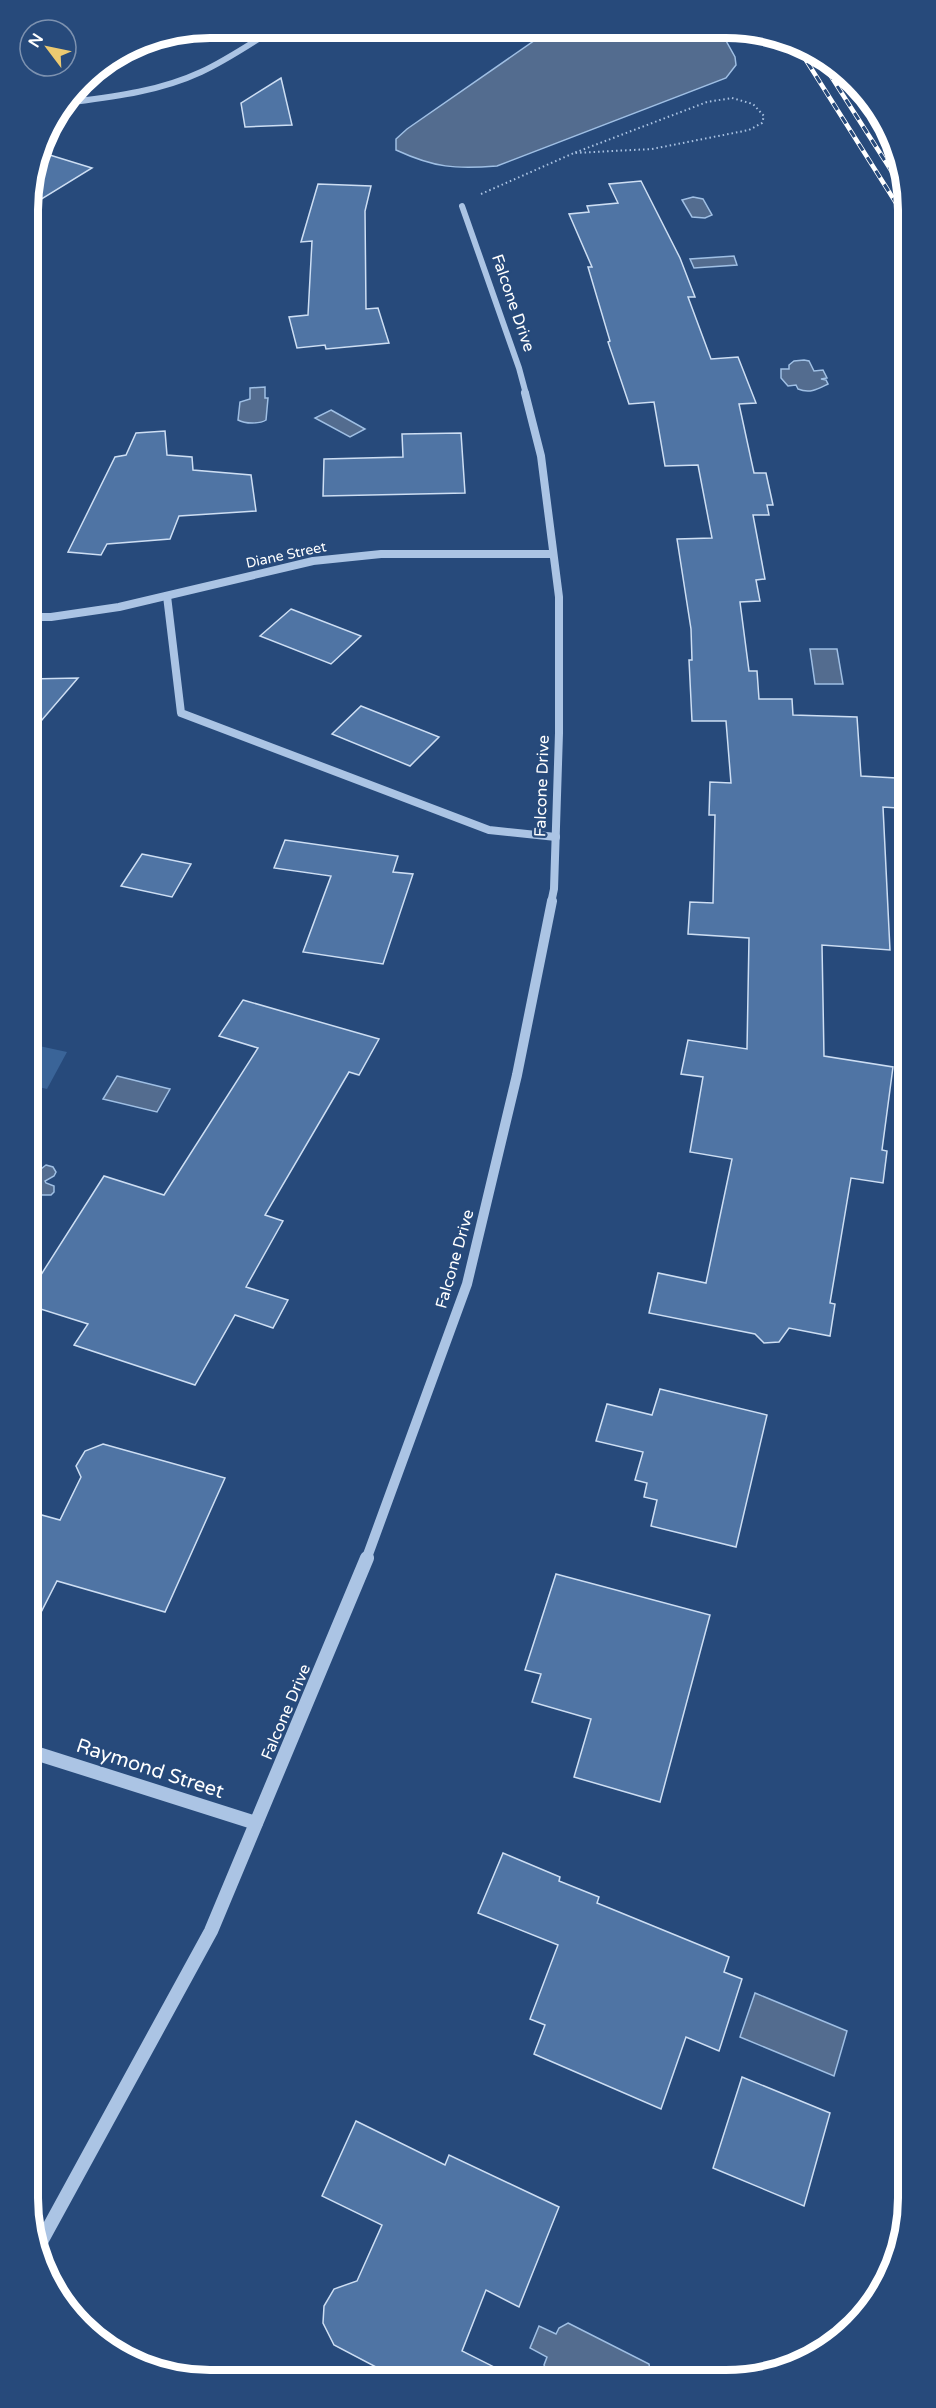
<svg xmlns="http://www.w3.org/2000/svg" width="936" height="2408" viewBox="0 0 936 2408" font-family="'Varela Round',sans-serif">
<rect width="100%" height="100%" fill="#274a7b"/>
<!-- green -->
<path fill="#3a6498" d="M 30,1044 L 67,1052 L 47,1089 L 30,1085 Z"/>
<!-- water -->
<g fill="#536c8f" stroke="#9fbfe4" stroke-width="1.5">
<path d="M 551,29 L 720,30 L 735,57 L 736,65 L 726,78 L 497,166 C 455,169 435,168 396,150 L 396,139 L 407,129 Z"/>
<path d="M 693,197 L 703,199 L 712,215 L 705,218 L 692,217 L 682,200 Z"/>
<path d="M 734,256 L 737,265 L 694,268 L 690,259 Z"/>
<path d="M 804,360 L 809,361 L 814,371 L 823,370 L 827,378 L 821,379 L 826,380 L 828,384 C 818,389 810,394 798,389 L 796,385 L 788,386 L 781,378 L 781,369 L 789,369 L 789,365 L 794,361 Z"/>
<path d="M 265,387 L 265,398 L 268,398 L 266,420 C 260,424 245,424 238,420 L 240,402 L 250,399 L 250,388 Z"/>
<path d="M 331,410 L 365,429 L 350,437 L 315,418 Z"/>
<path d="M 810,649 L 837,649 L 843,684 L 815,684 Z"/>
<path d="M 117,1076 L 170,1089 L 157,1112 L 103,1099 Z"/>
<path d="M 46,1165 L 53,1167 L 56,1172 L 54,1176 L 45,1181 L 46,1183 L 54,1186 L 54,1192 L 51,1195 L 38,1195 L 30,1199 L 30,1171 L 34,1172 L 32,1178 L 40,1183 L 40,1180 L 36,1173 Z"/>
<path d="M 755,1993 L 847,2031 L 834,2076 L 740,2037 Z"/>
<path d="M 568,2323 L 649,2364 L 650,2370 L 654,2375 L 549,2376 L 544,2365 L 547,2357 L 530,2348 L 539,2326 L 556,2334 L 559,2328 Z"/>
</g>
<!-- building -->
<g fill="#4f74a4" stroke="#cddef3" stroke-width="1.5">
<path d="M 281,78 L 292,125 L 245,127 L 241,103 Z"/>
<path d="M 40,152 L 92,168 L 27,208 L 27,197 Z"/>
<path d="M 641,181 L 680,258 L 695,297 L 688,297 L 711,359 L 738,357 L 756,403 L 739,404 L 754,473 L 766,473 L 773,505 L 767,505 L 769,515 L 753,515 L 765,579 L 756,580 L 760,601 L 740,602 L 749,671 L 757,671 L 759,699 L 792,699 L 793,715 L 857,717 L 861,776 L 896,778 L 898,808 L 883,807 L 890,950 L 822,945 L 824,1056 L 893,1067 L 882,1150 L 887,1151 L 883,1183 L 851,1178 L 830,1303 L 835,1304 L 830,1336 L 789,1328 L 779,1342 L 764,1343 L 755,1334 L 649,1313 L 658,1273 L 706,1283 L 732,1159 L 690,1152 L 703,1077 L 681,1074 L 688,1040 L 747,1049 L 749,938 L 688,934 L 690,902 L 713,903 L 715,815 L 709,815 L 710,782 L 731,783 L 726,721 L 692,721 L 689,660 L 692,660 L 691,629 L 677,539 L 712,538 L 698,465 L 665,466 L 654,402 L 629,404 L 608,342 L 610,341 L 588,267 L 592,267 L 569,214 L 589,212 L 587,206 L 618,203 L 609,184 Z"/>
<path d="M 318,184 L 371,186 L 365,211 L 366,309 L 378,308 L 389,343 L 326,349 L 325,345 L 297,348 L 289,317 L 308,315 L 312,241 L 301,242 Z"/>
<path d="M 165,431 L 167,455 L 192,457 L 193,470 L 251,475 L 256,511 L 179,516 L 170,539 L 107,544 L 101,555 L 68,552 L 115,457 L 126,455 L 136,433 Z"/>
<path d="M 461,433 L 465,493 L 323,496 L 324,459 L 403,457 L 402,434 Z"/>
<path d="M 291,609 L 361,636 L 331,664 L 260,636 Z"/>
<path d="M 78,678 L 29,735 L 29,679 Z"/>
<path d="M 361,706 L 439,737 L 410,766 L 332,734 Z"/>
<path d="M 285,840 L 398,856 L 393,872 L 413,874 L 383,964 L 303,952 L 331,876 L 274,868 Z"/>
<path d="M 142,854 L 191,864 L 172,897 L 121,886 Z"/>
<path d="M 243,1000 L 379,1039 L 359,1075 L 349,1072 L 265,1215 L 283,1221 L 246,1287 L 288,1300 L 273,1328 L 235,1315 L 195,1385 L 74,1345 L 88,1324 L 31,1306 L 30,1292 L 104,1176 L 164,1195 L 258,1048 L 219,1036 Z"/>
<path d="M 660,1389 L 767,1415 L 736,1547 L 651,1526 L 657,1500 L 644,1497 L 647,1483 L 635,1480 L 643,1452 L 596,1441 L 607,1404 L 652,1415 Z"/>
<path d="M 103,1444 L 225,1478 L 165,1612 L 57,1581 L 31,1632 L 31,1512 L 60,1520 L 81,1477 L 76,1466 L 85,1451 Z"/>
<path d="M 556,1574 L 710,1615 L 660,1802 L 574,1777 L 591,1719 L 532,1702 L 541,1674 L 525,1670 Z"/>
<path d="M 503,1853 L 560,1877 L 559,1881 L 599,1897 L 597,1903 L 729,1957 L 724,1972 L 742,1979 L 719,2051 L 686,2037 L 661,2109 L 534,2054 L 545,2025 L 530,2019 L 558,1945 L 478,1913 Z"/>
<path d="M 742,2077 L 830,2113 L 804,2206 L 713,2168 Z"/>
<path d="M 356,2121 L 445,2165 L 449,2155 L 559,2207 L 519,2307 L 486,2290 L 462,2351 L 512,2376 L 395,2377 L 334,2345 L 323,2323 L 324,2306 L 334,2289 L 357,2281 L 382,2225 L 322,2196 Z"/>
</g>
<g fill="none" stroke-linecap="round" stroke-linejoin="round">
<!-- path -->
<g stroke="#abc4e4" stroke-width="2" stroke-dasharray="1.5 3" stroke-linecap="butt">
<path d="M 732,98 L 753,104 L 764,116 L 762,123 L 749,130 L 652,149 L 574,153 L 707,102 Z"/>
<path d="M 481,194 L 574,153"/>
</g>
<!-- minor-far3 -->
<g stroke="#abc4e4" stroke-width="6">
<path d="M 65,103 C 111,97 158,92 201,72 C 227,60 252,43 277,27"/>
<path d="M 462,206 L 519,368 L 526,394"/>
</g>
<!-- minor-far2 -->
<g stroke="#abc4e4" stroke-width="8">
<path d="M 525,393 L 541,456 L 559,597 L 559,733 L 554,889 L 551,903"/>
<path d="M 167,596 L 181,713 L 489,830 L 556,837"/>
<path d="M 29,617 L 51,617 L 119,607 L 313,561 L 381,554 L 552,554"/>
</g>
<!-- minor-far1 -->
<path stroke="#abc4e4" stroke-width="10" d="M 366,1560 L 467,1284 L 517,1075 L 552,901"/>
<!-- minor -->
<g stroke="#abc4e4" stroke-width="14">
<path d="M 32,1752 L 256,1823"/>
<path d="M 36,2251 L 211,1931 L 367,1558"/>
</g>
<!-- rail casing -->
<g stroke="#fff" stroke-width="4.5">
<g id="rail">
<path d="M 799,49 L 903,214"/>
<path d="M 820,59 L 903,189"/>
</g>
</g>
<!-- rail -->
<use href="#rail" stroke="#274a7b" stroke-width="3" stroke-dasharray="8" stroke-linecap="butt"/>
</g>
<g text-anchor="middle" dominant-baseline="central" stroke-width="4.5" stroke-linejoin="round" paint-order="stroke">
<!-- far-street labels -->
<g font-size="14" fill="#fff" stroke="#274a7b">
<text transform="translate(286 555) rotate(-12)">Diane Street</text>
</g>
<!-- street labels -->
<g font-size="16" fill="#fff" stroke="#274a7b">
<text transform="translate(513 303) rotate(71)">Falcone Drive</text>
<text transform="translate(542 786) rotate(-88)">Falcone Drive</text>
<text transform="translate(455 1259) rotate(-74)">Falcone Drive</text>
<text transform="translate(286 1712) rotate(-67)">Falcone Drive</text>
</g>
<!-- near-street labels -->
<g font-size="20" fill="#fff" stroke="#274a7b">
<text transform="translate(150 1769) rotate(18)">Raymond Street</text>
</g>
</g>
<!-- crop -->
<path d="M0 0H936V2408H0ZM210 38H726A172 172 0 0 1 898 210V2198A172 172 0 0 1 726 2370H210A172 172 0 0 1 38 2198V210A172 172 0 0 1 210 38Z" fill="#274a7b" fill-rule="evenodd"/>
<path fill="none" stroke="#fff" stroke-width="8" d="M210 38H726A172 172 0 0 1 898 210V2198A172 172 0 0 1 726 2370H210A172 172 0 0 1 38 2198V210A172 172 0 0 1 210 38Z"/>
<!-- north arrow -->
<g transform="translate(48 48) rotate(302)"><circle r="28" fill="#274a7b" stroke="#7d92b0" stroke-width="1.5"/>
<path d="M0-4.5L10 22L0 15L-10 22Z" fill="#ecca71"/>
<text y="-9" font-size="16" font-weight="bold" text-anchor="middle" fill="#ffffff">N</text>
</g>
</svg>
